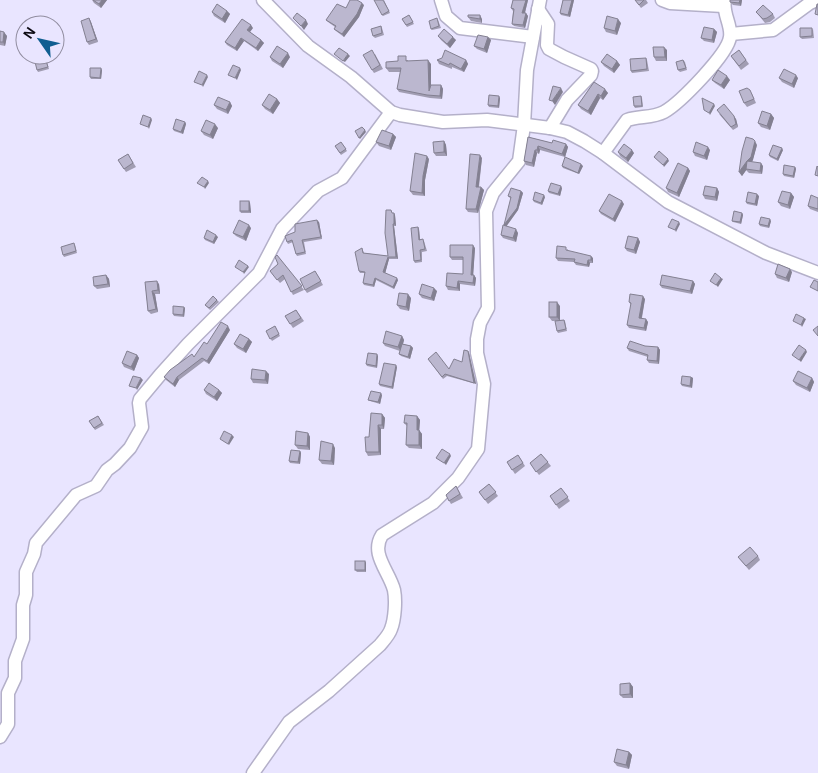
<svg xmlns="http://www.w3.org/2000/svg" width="818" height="773" viewBox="0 0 818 773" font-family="Arial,sans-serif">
<rect width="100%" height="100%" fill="#e9e5ff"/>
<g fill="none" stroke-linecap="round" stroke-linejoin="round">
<!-- minor casing -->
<g stroke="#b4b0c9" stroke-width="15">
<g id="minor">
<path d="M 263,0 L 308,46 L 351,77 L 391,112 L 400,115 L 443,122 L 487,120 L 550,128 L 567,132 L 584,141 L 603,153 L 668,202 L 766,253 L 818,273"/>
<path d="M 441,0 L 446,16 L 460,28 L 533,37"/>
<path d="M 662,0 L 670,3 L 723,6"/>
<path d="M 538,9 L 548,24 L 547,45 L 549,49 L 564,57 L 591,69 L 592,71 L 591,75 L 567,100 L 550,128"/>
<path d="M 731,34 L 773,30 L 810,3 L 817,0"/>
<path d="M 603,153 L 627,120 C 639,116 653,118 664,112 C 680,103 728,54 730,37 C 732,25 722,13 725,0"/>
<path d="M 0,737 L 8,724 L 8,693 L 15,678 L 15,661 L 23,639 L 23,605 L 26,595 L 26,572 L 34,554 L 36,543 L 76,495 L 96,486 L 107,470 L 115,464 L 130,448 L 142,427 L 139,403 L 140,399 L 160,375 L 188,344 L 259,273 L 282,229 L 318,191 L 342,178 L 391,112"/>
<path d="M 253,773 L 289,722 L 329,691 L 380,645 C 384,640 389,635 391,629 C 395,619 396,600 394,590 C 389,571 370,554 382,535 L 433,503 L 458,478 L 478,449 L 484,384 L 477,353 L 477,339 L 480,323 L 488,308 L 486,211 L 493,193 L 519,161 L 524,125 L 527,70 L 540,0"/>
</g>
</g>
<!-- minor -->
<use href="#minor" stroke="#fff" stroke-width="12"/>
</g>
<!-- wall -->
<g fill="#a19db2">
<path d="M 92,0 L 107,0 L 101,8 L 94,3 Z"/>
<path d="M 384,0 L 390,13 L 383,16 L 382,15 Z"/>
<path d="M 513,0 L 528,0 L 525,13 L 528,16 L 525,28 L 514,26 L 512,24 L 513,11 L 511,8 Z"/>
<path d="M 563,0 L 574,0 L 570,17 L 561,15 L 560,13 Z"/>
<path d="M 635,0 L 646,0 L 648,3 L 641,8 Z"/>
<path d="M 742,0 L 741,6 L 733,5 L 730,2 Z"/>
<path d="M 364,5 L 359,17 L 344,37 L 336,31 L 334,29 L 335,27 L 328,22 L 326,20 Z"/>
<path d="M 227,11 L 230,14 L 225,23 L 214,16 L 212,12 Z"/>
<path d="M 756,12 L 773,14 L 775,18 L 770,22 L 765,23 Z"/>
<path d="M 409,15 L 414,24 L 407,27 L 402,19 Z"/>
<path d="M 468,17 L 482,19 L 482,23 L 471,21 Z"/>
<path d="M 89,18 L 91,22 L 98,42 L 89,45 L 87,42 Z"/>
<path d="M 438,20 L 441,28 L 432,30 L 431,29 Z"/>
<path d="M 621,23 L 617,35 L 606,32 L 604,28 Z"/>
<path d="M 381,26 L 382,28 L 384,35 L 375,38 L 373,36 Z"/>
<path d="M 253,28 L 250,32 L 261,40 L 264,43 L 258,51 L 244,41 L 237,51 L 227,45 L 225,42 Z"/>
<path d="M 714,29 L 717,32 L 714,43 L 704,41 L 701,38 Z"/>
<path d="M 813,29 L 814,38 L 802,39 L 800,37 Z"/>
<path d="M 0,31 L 7,36 L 5,46 L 0,45 Z"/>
<path d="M 438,36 L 456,40 L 450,48 L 441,40 Z"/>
<path d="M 488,37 L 491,40 L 487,53 L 477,49 L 474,46 Z"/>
<path d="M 667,50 L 667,61 L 656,61 L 654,57 Z"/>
<path d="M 739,50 L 749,64 L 741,70 L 731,56 Z"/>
<path d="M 375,54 L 383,69 L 374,73 L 372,70 Z"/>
<path d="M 35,55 L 45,55 L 49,69 L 38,72 L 37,70 Z"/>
<path d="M 270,57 L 290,57 L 283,68 L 272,61 Z"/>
<path d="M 646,58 L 647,60 L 649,71 L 632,73 L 631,71 Z"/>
<path d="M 408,60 L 408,61 L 431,64 L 431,85 L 441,85 L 443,89 L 442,99 L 430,98 L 399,92 L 397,89 L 401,72 L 389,72 L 386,68 L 398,61 Z"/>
<path d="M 437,60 L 466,60 L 468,64 L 464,72 L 452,67 L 452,69 L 439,64 Z"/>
<path d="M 683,60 L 685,62 L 687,70 L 680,72 L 678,70 Z"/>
<path d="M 617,61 L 620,65 L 614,73 L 604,66 L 601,62 Z"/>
<path d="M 102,70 L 101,79 L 91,79 L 90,77 Z"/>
<path d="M 779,78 L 798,78 L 794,88 L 782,82 Z"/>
<path d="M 712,80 L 730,80 L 724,89 L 715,83 Z"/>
<path d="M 594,82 L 608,93 L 603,100 L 600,98 L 591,115 L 581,109 L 578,105 Z"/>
<path d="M 752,94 L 756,103 L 747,107 L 744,103 Z"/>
<path d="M 641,96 L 642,98 L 643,107 L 635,108 L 634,106 Z"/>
<path d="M 500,98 L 499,108 L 489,107 L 488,105 Z"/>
<path d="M 277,99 L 280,103 L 273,114 L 265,109 L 262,105 Z"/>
<path d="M 230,102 L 232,106 L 228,114 L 217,109 L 214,105 Z"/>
<path d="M 719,114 L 736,119 L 738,127 L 733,130 Z"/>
<path d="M 771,114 L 774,118 L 770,130 L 761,127 L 758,123 Z"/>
<path d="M 185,122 L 186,124 L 183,134 L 174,131 L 173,129 Z"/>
<path d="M 218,128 L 213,139 L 204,135 L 201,131 Z"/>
<path d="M 393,134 L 396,137 L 391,150 L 379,146 L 376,142 Z"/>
<path d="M 528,137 L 552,143 L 566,144 L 568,147 L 565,157 L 540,150 L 539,154 L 537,153 L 534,167 L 526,165 L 524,161 Z"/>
<path d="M 444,141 L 446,145 L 447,156 L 436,156 L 434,153 Z"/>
<path d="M 341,142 L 347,151 L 341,155 L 335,146 Z"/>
<path d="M 757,145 L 752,162 L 763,166 L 762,174 L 749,173 L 746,170 L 742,176 L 739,172 Z"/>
<path d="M 710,150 L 707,160 L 695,156 L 693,152 Z"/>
<path d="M 783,150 L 778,161 L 770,157 L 769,155 Z"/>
<path d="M 618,152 L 634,153 L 628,162 L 620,156 Z"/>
<path d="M 128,154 L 136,167 L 126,172 L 118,160 Z"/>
<path d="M 482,158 L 479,187 L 481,187 L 484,190 L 478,213 L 468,212 L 466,209 Z"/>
<path d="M 429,159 L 425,180 L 425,196 L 413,195 L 410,191 Z"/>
<path d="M 562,166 L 583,166 L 579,174 L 563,168 Z"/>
<path d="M 795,167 L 796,169 L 794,178 L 784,176 L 783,174 Z"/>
<path d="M 688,168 L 690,171 L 679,197 L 668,192 L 666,188 Z"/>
<path d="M 562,188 L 560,196 L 549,193 L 548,191 Z"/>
<path d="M 717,188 L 719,192 L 717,201 L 705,199 L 703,195 Z"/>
<path d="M 521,191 L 523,193 L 518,210 L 506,226 L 518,233 L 516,242 L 503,238 L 501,235 L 505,226 L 511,199 L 508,196 Z"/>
<path d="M 791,193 L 794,197 L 790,209 L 781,206 L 778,202 Z"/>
<path d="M 759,196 L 757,206 L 747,204 L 746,202 Z"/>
<path d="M 545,197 L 542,205 L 534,202 L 533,200 Z"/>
<path d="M 818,198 L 818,212 L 810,209 L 808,206 Z"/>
<path d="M 249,201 L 250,203 L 251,213 L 241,213 L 240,211 Z"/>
<path d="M 624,204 L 615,222 L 601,214 L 599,211 Z"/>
<path d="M 393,212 L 393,213 L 394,213 L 395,215 L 396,226 L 394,226 L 398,259 L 389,259 L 385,273 L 398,280 L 394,289 L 376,280 L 374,287 L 364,285 L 363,283 L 365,273 L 360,273 L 359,271 L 362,248 L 364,253 L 388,256 Z"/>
<path d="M 742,213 L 743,215 L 741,224 L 733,222 L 732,221 Z"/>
<path d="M 771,221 L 769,228 L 760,226 L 759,224 Z"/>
<path d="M 319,222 L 322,239 L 304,242 L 306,254 L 297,256 L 296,254 L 293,242 L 288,244 L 287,242 Z"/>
<path d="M 418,227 L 419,229 L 420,239 L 424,241 L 427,251 L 422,252 L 422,262 L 415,263 L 414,261 Z"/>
<path d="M 251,228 L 246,241 L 236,236 L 233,233 Z"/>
<path d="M 218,237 L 214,244 L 205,240 L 204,238 Z"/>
<path d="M 638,238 L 640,242 L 636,254 L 627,251 L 625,248 Z"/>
<path d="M 75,245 L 77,253 L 64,257 L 63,255 Z"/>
<path d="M 475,248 L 473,275 L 476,278 L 475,286 L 460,284 L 460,291 L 448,290 L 446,286 L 463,274 L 463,260 L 452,260 L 450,257 Z"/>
<path d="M 568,249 L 568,251 L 593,258 L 593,263 L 590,263 L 589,267 L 576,265 L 574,262 L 558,261 L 556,258 Z"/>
<path d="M 277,255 L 304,290 L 293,295 L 285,279 L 280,283 L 270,271 L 278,264 Z"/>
<path d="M 315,271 L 323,285 L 307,293 L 305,290 Z"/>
<path d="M 792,272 L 789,282 L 777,278 L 775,274 Z"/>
<path d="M 106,275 L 109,279 L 110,287 L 97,289 L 94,286 Z"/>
<path d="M 693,281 L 695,284 L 692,294 L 662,288 L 660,285 Z"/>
<path d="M 145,282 L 159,284 L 160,294 L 155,294 L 158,312 L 151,314 L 148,311 Z"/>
<path d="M 437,291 L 434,301 L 422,298 L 419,294 Z"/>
<path d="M 411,298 L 409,311 L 400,309 L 397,305 Z"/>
<path d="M 645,299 L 642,318 L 648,322 L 646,331 L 629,328 L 627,325 L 631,305 L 629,302 Z"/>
<path d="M 217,300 L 219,302 L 210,310 L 205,305 Z"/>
<path d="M 560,306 L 560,320 L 564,320 L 565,321 L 567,331 L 558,333 L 557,331 L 559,321 L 552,321 L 549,317 Z"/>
<path d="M 185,308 L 184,317 L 174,316 L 173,314 Z"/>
<path d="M 296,310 L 304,321 L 293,328 L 285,316 Z"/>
<path d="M 275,326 L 280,336 L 272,341 L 266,331 Z"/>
<path d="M 230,330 L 209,364 L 204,361 L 179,380 L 175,387 L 166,380 L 164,377 L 194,357 L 207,344 Z"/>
<path d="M 402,336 L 404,340 L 403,344 L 411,346 L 413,348 L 410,359 L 401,356 L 399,354 L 400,351 L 385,346 L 383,343 Z"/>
<path d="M 249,339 L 252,342 L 246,353 L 237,348 L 234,344 Z"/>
<path d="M 658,347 L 660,350 L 659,364 L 649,363 L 647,360 L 648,357 L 629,351 L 627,348 Z"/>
<path d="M 468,351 L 469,353 L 476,384 L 447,376 L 443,379 L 428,359 L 449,369 L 462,362 Z"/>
<path d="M 137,355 L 139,358 L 134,371 L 124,367 L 122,363 Z"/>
<path d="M 378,356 L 377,368 L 367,366 L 366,364 Z"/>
<path d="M 397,367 L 393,389 L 380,386 L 379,384 Z"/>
<path d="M 269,374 L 268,384 L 253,383 L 251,379 Z"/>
<path d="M 691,377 L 693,378 L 692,388 L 682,386 L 681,384 Z"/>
<path d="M 812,378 L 814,382 L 810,392 L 796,385 L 793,381 Z"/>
<path d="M 204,390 L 219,390 L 222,393 L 217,401 L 206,394 Z"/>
<path d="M 382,395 L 380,404 L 370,401 L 368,400 Z"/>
<path d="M 382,414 L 385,418 L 384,429 L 381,429 L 381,455 L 368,456 L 366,452 L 369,437 Z"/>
<path d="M 98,416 L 104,425 L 95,430 L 89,421 Z"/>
<path d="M 417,416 L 420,420 L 419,430 L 422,434 L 422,449 L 409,448 L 406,445 L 407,426 L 404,423 Z"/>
<path d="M 308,433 L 310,437 L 310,450 L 298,449 L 295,445 Z"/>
<path d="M 335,448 L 334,465 L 322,464 L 319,460 Z"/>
<path d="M 300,451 L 301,453 L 300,464 L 290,463 L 289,461 Z"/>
<path d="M 541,454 L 551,466 L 539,475 L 530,463 Z"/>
<path d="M 518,455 L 525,466 L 515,474 L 507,462 Z"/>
<path d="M 489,484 L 498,496 L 488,504 L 479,492 Z"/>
<path d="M 456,486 L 463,498 L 451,504 L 446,495 Z"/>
<path d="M 561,488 L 570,501 L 559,509 L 550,496 Z"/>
<path d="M 758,556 L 760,560 L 749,570 L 738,557 Z"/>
<path d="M 365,561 L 366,563 L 366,572 L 357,572 L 355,570 Z"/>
<path d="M 630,683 L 633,687 L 633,698 L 623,698 L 620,695 Z"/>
<path d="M 629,752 L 632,755 L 629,769 L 617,766 L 614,762 Z"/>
</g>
<!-- shaded-wall -->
<g fill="#838091">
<path d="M 102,0 L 107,0 L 101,8 L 99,4 Z"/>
<path d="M 526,0 L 528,0 L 524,16 L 522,13 Z"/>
<path d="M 572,0 L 574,0 L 570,17 L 568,15 Z"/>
<path d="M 740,0 L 742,0 L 741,6 L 739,3 Z"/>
<path d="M 362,3 L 364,5 L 359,17 L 344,37 L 342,34 Z"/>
<path d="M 227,11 L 230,14 L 225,23 L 222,19 Z"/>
<path d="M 526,13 L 528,16 L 525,28 L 523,25 Z"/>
<path d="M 480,15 L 482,19 L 482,23 L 480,19 Z"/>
<path d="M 89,18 L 91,22 L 98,42 L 96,39 Z"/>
<path d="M 618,19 L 621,23 L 617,35 L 615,31 Z"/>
<path d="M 306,20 L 308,24 L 304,30 L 301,26 Z"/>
<path d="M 251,25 L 253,28 L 249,33 L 247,30 Z"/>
<path d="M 714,29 L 717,32 L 714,43 L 712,40 Z"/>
<path d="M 4,32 L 7,36 L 5,46 L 3,42 Z"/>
<path d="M 453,37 L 456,40 L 450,48 L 447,44 Z"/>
<path d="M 488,37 L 491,40 L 487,53 L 484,49 Z"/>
<path d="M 241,38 L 244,41 L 237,51 L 235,48 Z"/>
<path d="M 261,40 L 264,43 L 258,51 L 256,48 Z"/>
<path d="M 664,47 L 667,50 L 667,61 L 665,57 Z"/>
<path d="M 288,53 L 290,57 L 283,68 L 280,64 Z"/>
<path d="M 348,54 L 350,56 L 345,62 L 343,61 Z"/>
<path d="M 428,60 L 431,64 L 431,94 L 429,91 Z"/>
<path d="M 466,60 L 468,64 L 464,72 L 461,69 Z"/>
<path d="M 617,61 L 620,65 L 614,73 L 612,69 Z"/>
<path d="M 101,68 L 102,70 L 101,79 L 100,78 Z"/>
<path d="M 240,68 L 241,70 L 237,80 L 235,78 Z"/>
<path d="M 207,75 L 208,77 L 203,87 L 202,85 Z"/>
<path d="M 796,75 L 798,78 L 794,88 L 792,84 Z"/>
<path d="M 727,76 L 730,80 L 724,89 L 721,85 Z"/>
<path d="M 441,85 L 443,89 L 442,99 L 440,96 Z"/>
<path d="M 561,88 L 563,92 L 555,105 L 552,101 Z"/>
<path d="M 605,89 L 608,93 L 603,100 L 601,96 Z"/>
<path d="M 598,94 L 600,98 L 591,115 L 588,111 Z"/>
<path d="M 499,96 L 500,98 L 499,108 L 498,106 Z"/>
<path d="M 277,99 L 280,103 L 273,114 L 270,110 Z"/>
<path d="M 230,102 L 232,106 L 228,114 L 226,110 Z"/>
<path d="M 714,104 L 715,106 L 710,115 L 709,113 Z"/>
<path d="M 771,114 L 774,118 L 770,130 L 767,126 Z"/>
<path d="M 734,116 L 736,119 L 738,127 L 736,124 Z"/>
<path d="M 151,118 L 152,120 L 149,129 L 148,127 Z"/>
<path d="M 185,122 L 186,124 L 183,134 L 181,132 Z"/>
<path d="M 215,124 L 218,128 L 213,139 L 210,135 Z"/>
<path d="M 365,130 L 366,132 L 360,139 L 359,138 Z"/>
<path d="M 393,134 L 396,137 L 391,150 L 389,146 Z"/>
<path d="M 444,141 L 446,145 L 447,156 L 444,152 Z"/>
<path d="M 755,141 L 757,145 L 753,160 L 750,165 L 747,161 Z"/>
<path d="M 566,144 L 568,147 L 565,157 L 562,154 Z"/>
<path d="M 538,146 L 540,150 L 539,154 L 537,150 Z"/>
<path d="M 708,147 L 710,150 L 707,160 L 704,156 Z"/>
<path d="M 782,148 L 783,150 L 778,161 L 777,159 Z"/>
<path d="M 535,150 L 537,153 L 534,167 L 532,163 Z"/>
<path d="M 632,150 L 634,153 L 628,162 L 626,158 Z"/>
<path d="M 480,155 L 482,158 L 478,191 L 476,187 Z"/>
<path d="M 427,156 L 429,159 L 425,180 L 425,196 L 422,193 L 423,176 Z"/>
<path d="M 668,159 L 669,161 L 664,167 L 663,165 Z"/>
<path d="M 747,161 L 750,165 L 742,176 L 739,172 Z"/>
<path d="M 761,163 L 763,166 L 762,174 L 760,171 Z"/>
<path d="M 581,164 L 583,166 L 579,174 L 578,173 Z"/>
<path d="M 795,167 L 796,169 L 794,178 L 793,176 Z"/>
<path d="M 688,168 L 690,171 L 679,197 L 677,193 Z"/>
<path d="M 208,181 L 209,183 L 205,189 L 204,187 Z"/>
<path d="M 561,186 L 562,188 L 560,196 L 558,194 Z"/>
<path d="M 481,187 L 484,190 L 478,213 L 476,209 Z"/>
<path d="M 717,188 L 719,192 L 717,201 L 715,197 Z"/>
<path d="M 521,191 L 523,193 L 518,210 L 506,227 L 504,225 Z"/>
<path d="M 791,193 L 794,197 L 790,209 L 788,205 Z"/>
<path d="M 757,194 L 759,196 L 757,206 L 755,204 Z"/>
<path d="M 544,195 L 545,197 L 542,205 L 541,203 Z"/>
<path d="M 249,201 L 250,203 L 251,213 L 249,211 Z"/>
<path d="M 622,201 L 624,204 L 615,222 L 613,219 Z"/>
<path d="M 394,213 L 395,215 L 396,226 L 394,224 Z"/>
<path d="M 742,213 L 743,215 L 741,224 L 740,222 Z"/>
<path d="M 770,219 L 771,221 L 769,228 L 768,226 Z"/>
<path d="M 317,220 L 319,222 L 322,239 L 321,237 Z"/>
<path d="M 679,222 L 680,224 L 676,232 L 675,230 Z"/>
<path d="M 393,224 L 394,226 L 398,259 L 396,257 Z"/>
<path d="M 249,225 L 251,228 L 246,241 L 243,237 Z"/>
<path d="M 418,227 L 419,229 L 420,242 L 419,240 Z"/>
<path d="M 516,229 L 518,233 L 516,242 L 513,238 Z"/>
<path d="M 216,235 L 218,237 L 214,244 L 213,242 Z"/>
<path d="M 638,238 L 640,242 L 636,254 L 634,250 Z"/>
<path d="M 473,245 L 475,248 L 473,278 L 471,275 Z"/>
<path d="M 591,256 L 593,258 L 593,263 L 591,260 Z"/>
<path d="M 388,257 L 389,259 L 385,274 L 383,272 Z"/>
<path d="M 588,260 L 590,263 L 589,267 L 587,265 Z"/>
<path d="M 248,266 L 249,267 L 244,274 L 243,272 Z"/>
<path d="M 790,269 L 792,272 L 789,282 L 786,278 Z"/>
<path d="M 106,275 L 109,279 L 110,287 L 108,284 Z"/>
<path d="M 474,275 L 476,278 L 475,286 L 473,283 Z"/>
<path d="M 375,278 L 376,280 L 374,287 L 373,285 Z"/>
<path d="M 397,278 L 398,280 L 394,289 L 393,287 Z"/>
<path d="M 721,278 L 723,279 L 718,287 L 716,285 Z"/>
<path d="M 157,281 L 159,284 L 160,294 L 158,290 Z"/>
<path d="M 458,281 L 460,284 L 460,291 L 457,288 Z"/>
<path d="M 693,281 L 695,284 L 692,294 L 690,291 Z"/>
<path d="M 434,288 L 437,291 L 434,301 L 431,298 Z"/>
<path d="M 152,291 L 155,294 L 158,312 L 156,309 Z"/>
<path d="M 408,294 L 411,298 L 409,311 L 406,307 Z"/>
<path d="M 643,296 L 645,299 L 641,321 L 639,318 Z"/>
<path d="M 557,302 L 560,306 L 560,321 L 557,317 Z"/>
<path d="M 184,307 L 185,308 L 184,317 L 183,315 Z"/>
<path d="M 804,318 L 806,319 L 802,327 L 801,325 Z"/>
<path d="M 646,319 L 648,322 L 646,331 L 644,328 Z"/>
<path d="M 228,326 L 230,330 L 209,364 L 207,361 Z"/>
<path d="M 402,336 L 404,340 L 401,351 L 398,347 Z"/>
<path d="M 249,339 L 252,342 L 246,353 L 243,349 Z"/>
<path d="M 411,346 L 413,348 L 410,359 L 408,357 Z"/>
<path d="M 658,347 L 660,350 L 659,364 L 657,361 Z"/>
<path d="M 806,350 L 807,352 L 801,362 L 799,360 Z"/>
<path d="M 468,351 L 469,353 L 476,384 L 474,383 Z"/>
<path d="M 377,354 L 378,356 L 377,368 L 376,366 Z"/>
<path d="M 137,355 L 139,358 L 134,371 L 131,367 Z"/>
<path d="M 396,365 L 397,367 L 393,389 L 392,387 Z"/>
<path d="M 266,371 L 269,374 L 268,384 L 265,380 Z"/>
<path d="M 177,377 L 179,380 L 175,387 L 173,384 Z"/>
<path d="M 691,377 L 693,378 L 692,388 L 690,386 Z"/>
<path d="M 141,378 L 143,380 L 137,390 L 136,388 Z"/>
<path d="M 812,378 L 814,382 L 810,392 L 807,388 Z"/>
<path d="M 219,390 L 222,393 L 217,401 L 214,397 Z"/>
<path d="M 381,393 L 382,395 L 380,404 L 378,402 Z"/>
<path d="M 382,414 L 385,418 L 384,429 L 382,425 Z"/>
<path d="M 417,416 L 420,420 L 419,434 L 417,430 Z"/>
<path d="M 378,425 L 381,429 L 381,455 L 379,452 Z"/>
<path d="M 419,430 L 422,434 L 422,449 L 419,445 Z"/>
<path d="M 308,433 L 310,437 L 310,450 L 307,446 Z"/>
<path d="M 232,435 L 234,437 L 229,445 L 228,444 Z"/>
<path d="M 333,444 L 335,448 L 334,465 L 331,461 Z"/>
<path d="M 300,451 L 301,453 L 300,464 L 298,462 Z"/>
<path d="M 450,454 L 451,456 L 446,465 L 444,463 Z"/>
<path d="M 365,561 L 366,563 L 366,572 L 365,570 Z"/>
<path d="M 630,683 L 633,687 L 633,698 L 630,694 Z"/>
<path d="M 629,752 L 632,755 L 629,769 L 626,765 Z"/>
</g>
<!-- building -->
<g fill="#bbb7cf" stroke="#838091">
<path d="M 93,0 L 102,0 L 99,4 Z"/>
<path d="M 350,0 L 357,0 L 362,3 L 357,14 L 342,34 L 334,29 L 336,26 L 326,20 L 337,4 L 346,8 Z"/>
<path d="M 374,0 L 383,0 L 389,11 L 382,15 Z"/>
<path d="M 513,0 L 526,0 L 522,13 L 526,13 L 523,25 L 512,24 L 514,9 L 511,8 Z"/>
<path d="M 563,0 L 572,0 L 568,15 L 560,13 Z"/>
<path d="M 635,0 L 644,0 L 639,5 Z"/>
<path d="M 730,0 L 740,0 L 739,3 L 730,2 Z"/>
<path d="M 217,4 L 227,11 L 222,19 L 212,12 Z"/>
<path d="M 817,4 L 818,4 L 818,15 L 815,14 Z"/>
<path d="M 763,5 L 773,14 L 767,18 L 763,19 L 756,12 Z"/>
<path d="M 297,13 L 306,20 L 301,26 L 293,18 Z"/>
<path d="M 409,15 L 413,22 L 406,25 L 402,19 Z"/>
<path d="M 468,15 L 480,15 L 480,19 L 468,17 Z"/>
<path d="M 607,16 L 618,19 L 615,31 L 604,28 Z"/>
<path d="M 89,18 L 96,39 L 87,42 L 81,21 Z"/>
<path d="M 437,18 L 439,26 L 431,29 L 429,21 Z"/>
<path d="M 242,19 L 251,25 L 247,30 L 261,40 L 256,48 L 241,38 L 235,48 L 225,42 Z"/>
<path d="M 381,26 L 382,33 L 373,36 L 371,29 Z"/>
<path d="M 704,27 L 714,29 L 712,40 L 701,38 Z"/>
<path d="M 800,28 L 812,28 L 812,36 L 800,37 Z"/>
<path d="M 444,29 L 453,37 L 447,44 L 438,36 Z"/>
<path d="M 0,31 L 4,32 L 3,42 L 0,42 Z"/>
<path d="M 478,35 L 488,37 L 484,49 L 474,46 Z"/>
<path d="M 277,46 L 288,53 L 280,64 L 270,57 Z"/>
<path d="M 653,47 L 664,47 L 665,57 L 654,57 Z"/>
<path d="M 339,48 L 348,54 L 343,61 L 334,54 Z"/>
<path d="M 372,50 L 380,65 L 372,70 L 363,55 Z"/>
<path d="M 445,50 L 466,60 L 461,69 L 450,63 L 449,65 L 437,60 L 442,58 Z"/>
<path d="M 739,50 L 746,60 L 739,66 L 731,56 Z"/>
<path d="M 607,54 L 617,61 L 612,69 L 601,62 Z"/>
<path d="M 35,55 L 44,55 L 48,67 L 37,70 L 35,62 Z"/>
<path d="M 398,56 L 406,56 L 406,61 L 428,60 L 429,91 L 431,85 L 441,85 L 440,96 L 427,95 L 397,89 L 401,68 L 386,68 L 386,62 L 398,61 Z"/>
<path d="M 646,58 L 647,69 L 631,71 L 630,59 Z"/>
<path d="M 683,60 L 686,68 L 678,70 L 676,62 Z"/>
<path d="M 233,65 L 240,68 L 235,78 L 228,75 Z"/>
<path d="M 90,68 L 101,68 L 100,78 L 90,77 Z"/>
<path d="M 784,69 L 796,75 L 792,84 L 779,78 Z"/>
<path d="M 718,70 L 727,76 L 721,85 L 712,80 Z"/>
<path d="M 199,71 L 207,75 L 202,85 L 194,82 Z"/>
<path d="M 594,82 L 605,89 L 601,96 L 598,94 L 588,111 L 578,105 Z"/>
<path d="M 553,86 L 561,88 L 552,101 L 549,100 Z"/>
<path d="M 747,88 L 750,90 L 754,99 L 744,103 L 739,91 Z"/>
<path d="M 269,94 L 277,99 L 270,110 L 262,105 Z"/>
<path d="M 489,95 L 499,96 L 498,106 L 488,105 Z"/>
<path d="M 641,96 L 642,106 L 634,106 L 633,97 Z"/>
<path d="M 218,97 L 230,102 L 226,110 L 214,105 Z"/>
<path d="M 702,98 L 714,104 L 709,113 L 704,110 Z"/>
<path d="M 724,104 L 734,116 L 736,124 L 731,127 L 717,110 Z"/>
<path d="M 762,111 L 771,114 L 767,126 L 758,123 Z"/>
<path d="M 143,115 L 151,118 L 148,127 L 140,124 Z"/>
<path d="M 176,119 L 185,122 L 181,132 L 173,129 Z"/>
<path d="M 206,120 L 215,124 L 210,135 L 201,131 Z"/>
<path d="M 362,127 L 365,130 L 359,138 L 355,131 Z"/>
<path d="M 382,130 L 393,134 L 389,146 L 376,142 Z"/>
<path d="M 528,137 L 552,143 L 553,140 L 566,144 L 562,154 L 538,146 L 537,150 L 535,150 L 532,163 L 524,161 Z"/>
<path d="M 746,137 L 753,139 L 755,141 L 751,157 L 747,161 L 761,163 L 760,171 L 746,169 L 747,161 L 739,172 L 742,151 Z"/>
<path d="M 444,141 L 444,152 L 434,153 L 433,142 Z"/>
<path d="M 341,142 L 346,149 L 340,153 L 335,146 Z"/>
<path d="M 696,142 L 708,147 L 704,156 L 693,152 Z"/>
<path d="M 624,144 L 632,150 L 626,158 L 618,152 Z"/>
<path d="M 773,145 L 782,148 L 777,159 L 769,155 Z"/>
<path d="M 659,151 L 668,159 L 663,165 L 654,157 Z"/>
<path d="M 415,153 L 427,156 L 423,176 L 422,193 L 410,191 Z"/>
<path d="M 128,154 L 133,163 L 124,169 L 118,160 Z"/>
<path d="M 470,154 L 480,155 L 476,187 L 481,187 L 476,209 L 466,209 Z"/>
<path d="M 565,157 L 581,164 L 578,173 L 562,166 Z"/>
<path d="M 678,163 L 688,168 L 677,193 L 666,188 Z"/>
<path d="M 784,165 L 795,167 L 793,176 L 783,174 Z"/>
<path d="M 817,166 L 818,167 L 818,176 L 815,175 Z"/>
<path d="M 202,177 L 208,181 L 204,187 L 197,183 Z"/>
<path d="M 551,183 L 561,186 L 558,194 L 548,191 Z"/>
<path d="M 705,186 L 717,188 L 715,197 L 703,195 Z"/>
<path d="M 511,188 L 521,191 L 517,208 L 504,225 L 511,197 L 508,196 Z"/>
<path d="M 782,191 L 791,193 L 788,205 L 778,202 Z"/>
<path d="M 535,192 L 544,195 L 541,203 L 533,200 Z"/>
<path d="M 748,192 L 757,194 L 755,204 L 746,202 Z"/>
<path d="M 609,194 L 622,201 L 613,219 L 599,211 Z"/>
<path d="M 811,195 L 818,198 L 818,209 L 808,206 Z"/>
<rect x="240" y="201" width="9" height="10"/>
<path d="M 386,210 L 391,210 L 392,213 L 394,213 L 394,224 L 393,224 L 396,257 L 388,257 L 383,272 L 397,278 L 393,287 L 375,278 L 373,285 L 363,283 L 365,272 L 359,271 L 355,252 L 362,248 L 363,253 L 388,256 L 385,233 Z"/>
<path d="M 734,211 L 742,213 L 740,222 L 732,221 Z"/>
<path d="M 761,217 L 770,219 L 768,226 L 759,224 Z"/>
<path d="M 672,219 L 679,222 L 675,230 L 668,227 Z"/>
<path d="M 239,220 L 249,225 L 243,237 L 233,233 Z"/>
<path d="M 317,220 L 321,237 L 302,240 L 305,252 L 296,254 L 292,240 L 287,242 L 285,236 L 295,232 L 295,224 Z"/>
<path d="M 503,225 L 516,229 L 513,238 L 501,235 Z"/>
<path d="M 418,227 L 419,240 L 423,239 L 425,249 L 420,250 L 421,260 L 414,261 L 411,228 Z"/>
<path d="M 207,230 L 216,235 L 213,242 L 204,238 Z"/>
<path d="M 628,236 L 638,238 L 634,250 L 625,248 Z"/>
<path d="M 74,243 L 76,251 L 63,255 L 61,247 Z"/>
<path d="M 450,245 L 473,245 L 471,275 L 474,275 L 473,283 L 458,281 L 457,288 L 446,286 L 447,273 L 463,274 L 463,257 L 450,257 Z"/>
<path d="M 557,246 L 566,247 L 566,250 L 591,256 L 591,260 L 588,260 L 587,265 L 574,262 L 575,259 L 556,258 Z"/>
<path d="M 277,255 L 302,286 L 291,292 L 283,275 L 277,280 L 270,271 L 278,264 L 275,257 Z"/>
<path d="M 239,260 L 248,266 L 243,272 L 235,267 Z"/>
<path d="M 778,264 L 790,269 L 786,278 L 775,274 Z"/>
<path d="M 315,271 L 321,281 L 305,290 L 300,279 Z"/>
<path d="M 715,273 L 721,278 L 716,285 L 710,281 Z"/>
<path d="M 106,275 L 108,284 L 94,286 L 93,277 Z"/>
<path d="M 662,275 L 693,281 L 690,291 L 660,285 Z"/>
<path d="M 814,280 L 818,282 L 818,291 L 810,287 Z"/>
<path d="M 157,281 L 158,290 L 152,291 L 156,309 L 148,311 L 145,282 Z"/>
<path d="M 422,284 L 434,288 L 431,298 L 419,294 Z"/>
<path d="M 399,293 L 408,294 L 406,307 L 397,305 Z"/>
<path d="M 630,294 L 643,296 L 639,318 L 646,319 L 644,328 L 627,325 L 631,303 L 629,302 Z"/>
<path d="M 213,296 L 217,300 L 209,308 L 205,305 Z"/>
<rect x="549" y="302" width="8" height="15"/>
<path d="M 173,306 L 184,307 L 183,315 L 173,314 Z"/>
<path d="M 296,310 L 301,318 L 290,324 L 285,316 Z"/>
<path d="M 796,314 L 804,318 L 801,325 L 793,321 Z"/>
<path d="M 564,320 L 566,329 L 557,331 L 555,321 Z"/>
<path d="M 221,322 L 228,326 L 207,361 L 202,358 L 177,377 L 173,384 L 164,377 L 170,370 L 192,354 L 194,357 L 204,342 L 207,344 Z"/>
<path d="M 275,326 L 279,334 L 270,339 L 266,331 Z"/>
<path d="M 818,326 L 818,336 L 813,330 Z"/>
<path d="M 386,331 L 402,336 L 398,347 L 383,343 Z"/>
<path d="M 240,334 L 249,339 L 243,349 L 234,344 Z"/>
<path d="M 630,341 L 645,346 L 658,347 L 657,361 L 647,360 L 648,355 L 627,348 Z"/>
<path d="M 402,344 L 411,346 L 408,357 L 399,354 Z"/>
<path d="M 799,345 L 806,350 L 799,360 L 792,355 Z"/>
<path d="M 464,350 L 468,351 L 474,383 L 445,374 L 442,377 L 428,359 L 436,352 L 449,369 L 454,359 L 462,362 Z"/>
<path d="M 127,351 L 137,355 L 131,367 L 122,363 Z"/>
<path d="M 368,353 L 377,354 L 376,366 L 366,364 Z"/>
<path d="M 384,363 L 396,365 L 392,387 L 379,384 Z"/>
<path d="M 252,369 L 266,371 L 265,380 L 251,379 Z"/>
<path d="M 798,371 L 812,378 L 807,388 L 793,381 Z"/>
<path d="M 133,376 L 141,378 L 136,388 L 129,386 Z"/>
<path d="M 682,376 L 691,377 L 690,386 L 681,384 Z"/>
<path d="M 209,383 L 219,390 L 214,397 L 204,390 Z"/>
<path d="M 371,391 L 381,393 L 378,402 L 368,400 Z"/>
<path d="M 371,413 L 382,414 L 382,425 L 378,425 L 379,452 L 366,452 L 365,437 L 369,437 Z"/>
<path d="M 405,415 L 417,416 L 417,430 L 419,430 L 419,445 L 406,445 L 407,423 L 404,423 Z"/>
<path d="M 98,416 L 102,423 L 94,428 L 89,421 Z"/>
<path d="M 224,431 L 232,435 L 228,444 L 220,439 Z"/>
<path d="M 296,431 L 308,433 L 307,446 L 295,445 Z"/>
<path d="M 321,441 L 333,444 L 331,461 L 319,460 Z"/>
<path d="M 442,449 L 450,454 L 444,463 L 436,458 Z"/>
<path d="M 291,450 L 300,451 L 298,462 L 289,461 Z"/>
<path d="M 541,454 L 548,462 L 536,472 L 530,463 Z"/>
<path d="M 518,455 L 523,463 L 512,470 L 507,462 Z"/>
<path d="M 489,484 L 496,492 L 485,500 L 479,492 Z"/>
<path d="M 456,486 L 460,494 L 449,501 L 446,495 Z"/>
<path d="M 561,488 L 568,497 L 556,505 L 550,496 Z"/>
<path d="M 750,547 L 758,556 L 746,566 L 738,557 Z"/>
<rect x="355" y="561" width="10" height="9"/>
<path d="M 630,683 L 630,694 L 620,695 L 620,684 Z"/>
<path d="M 617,749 L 629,752 L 626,765 L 614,762 Z"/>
</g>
<!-- north arrow -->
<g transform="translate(40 40) rotate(304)"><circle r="24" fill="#e9e5ff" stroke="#918da0"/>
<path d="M0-4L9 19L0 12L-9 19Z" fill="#105e91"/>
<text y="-8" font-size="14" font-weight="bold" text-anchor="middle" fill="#0c0a12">N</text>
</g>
</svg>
